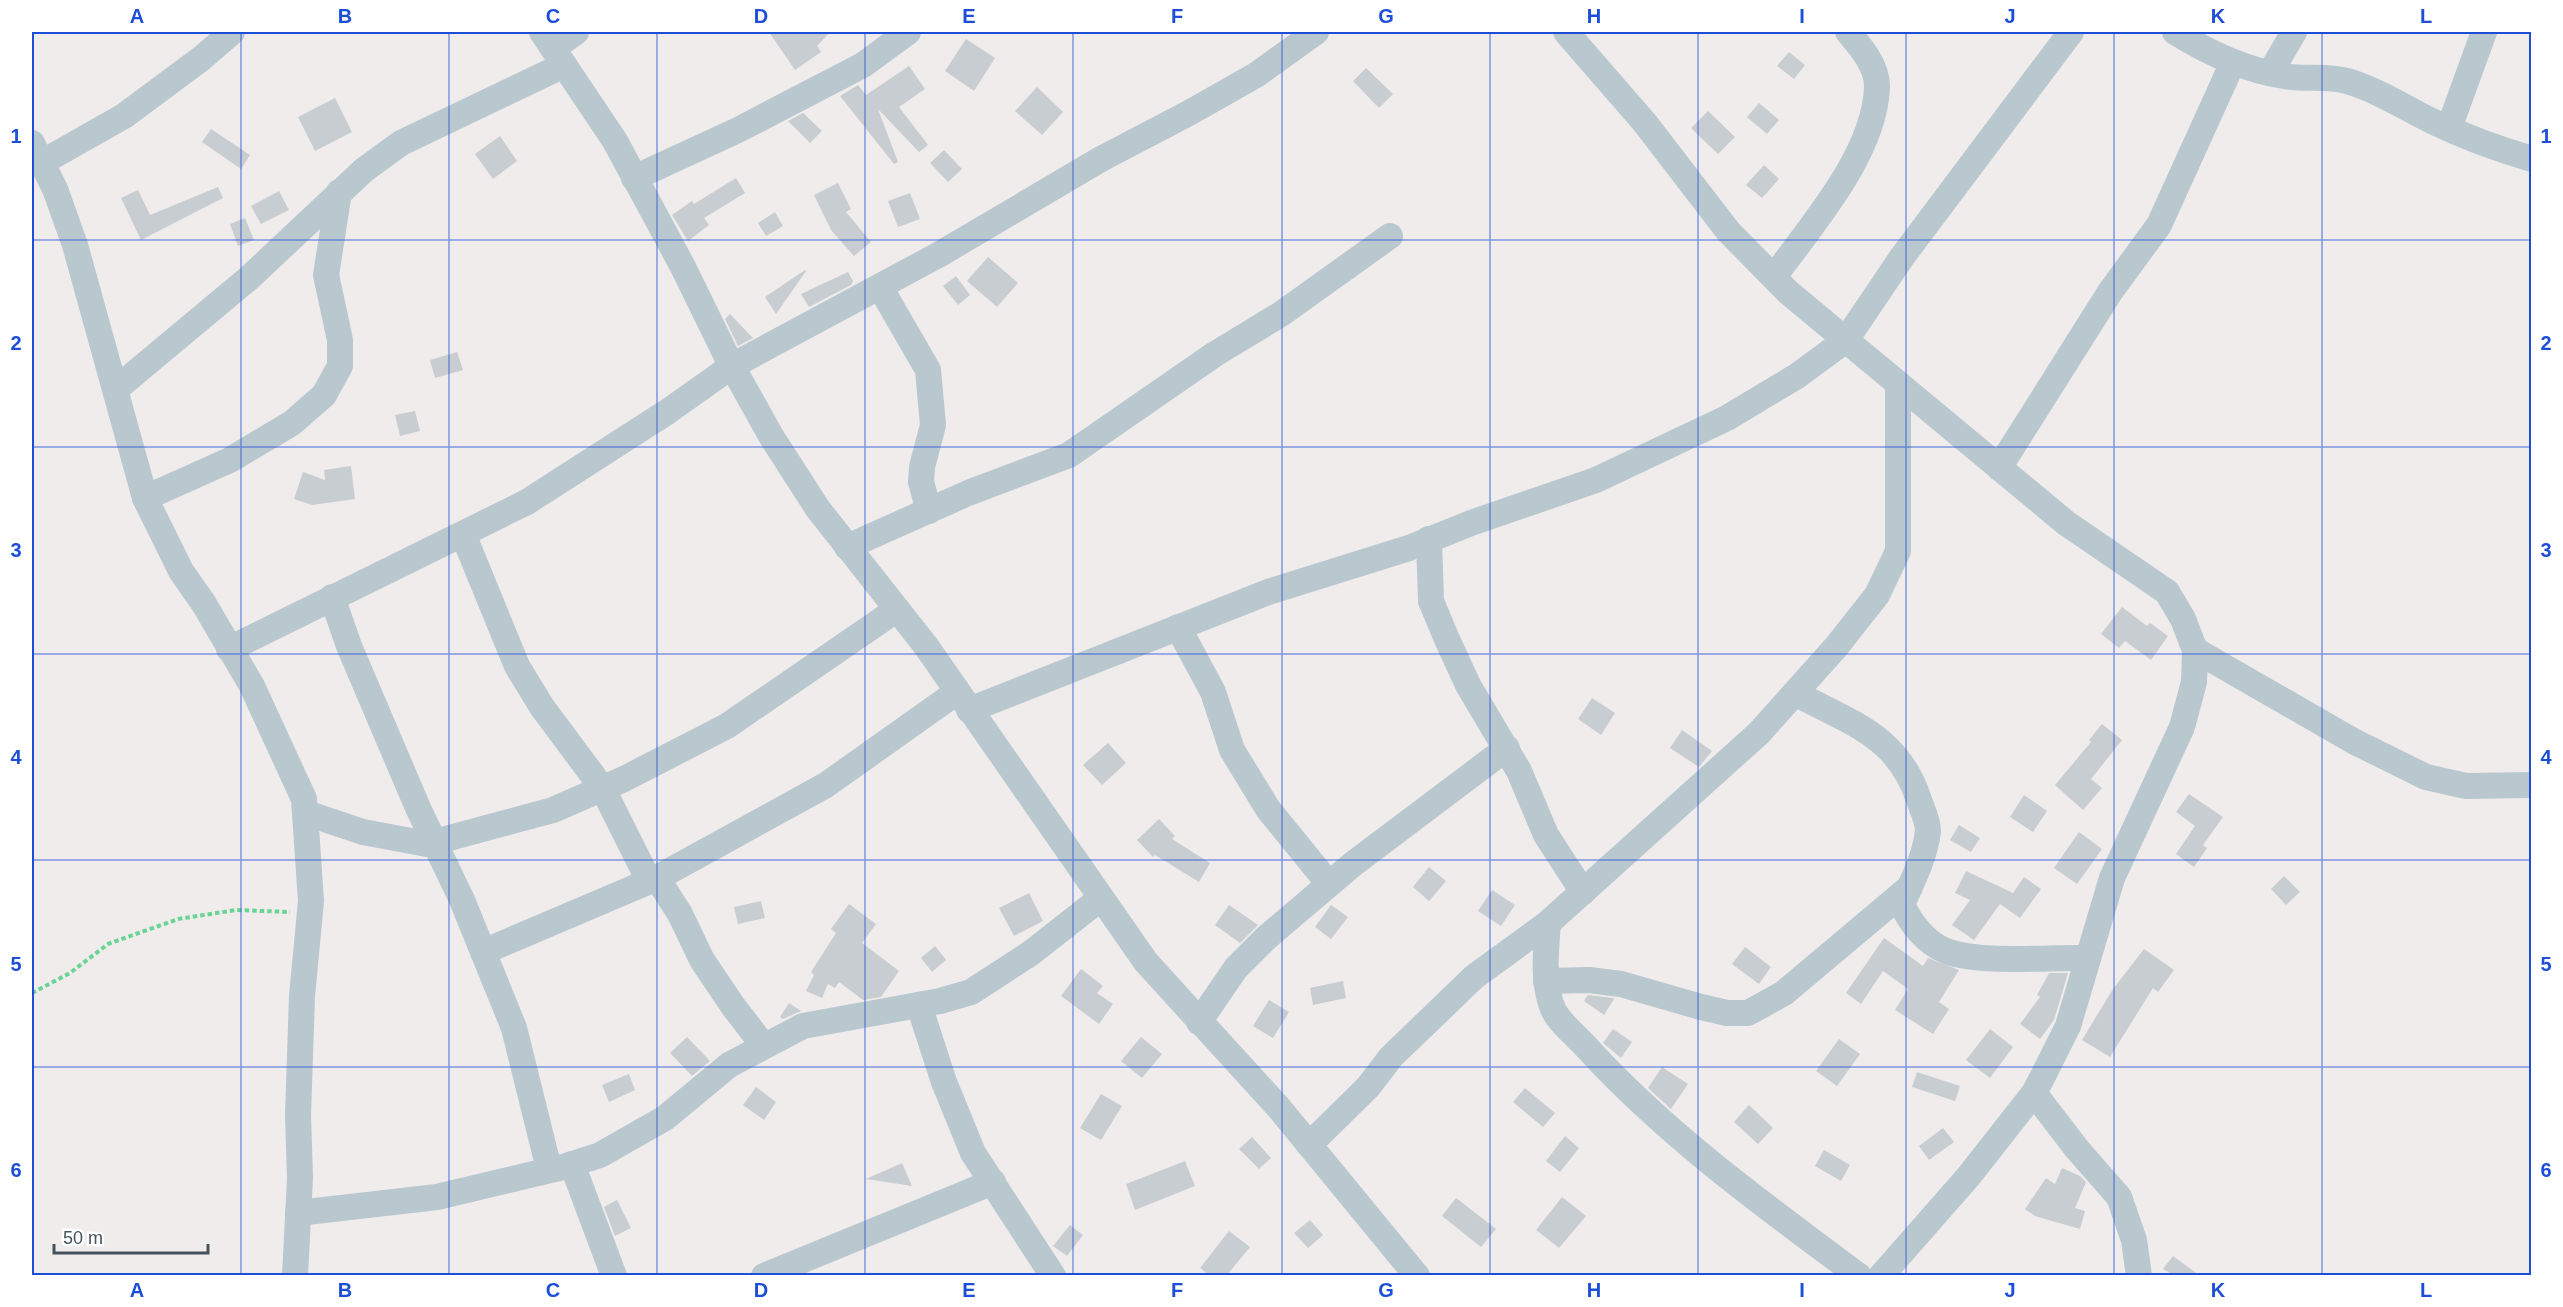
<svg xmlns="http://www.w3.org/2000/svg" width="2563" height="1307" viewBox="0 0 2563 1307" font-family="Helvetica,sans-serif">
<rect width="100%" height="100%" fill="#f0ecec"/>
<!-- building -->
<g fill="#c8cdd2">
<path d="M 769,32 L 830,32 L 817,46 L 821,52 L 795,70 Z"/>
<path d="M 966,39 L 995,58 L 974,91 L 945,71 Z"/>
<path d="M 1789,52 L 1805,65 L 1794,79 L 1777,66 Z"/>
<path d="M 909,66 L 925,89 L 899,107 L 928,145 L 919,152 L 878,109 L 898,162 L 894,164 L 840,96 L 858,85 L 866,95 Z"/>
<path d="M 1366,68 L 1393,94 L 1379,108 L 1353,81 Z"/>
<path d="M 1037,87 L 1063,112 L 1042,135 L 1015,111 Z"/>
<path d="M 335,98 L 352,132 L 315,151 L 298,117 Z"/>
<path d="M 1759,103 L 1779,120 L 1767,134 L 1747,117 Z"/>
<path d="M 1708,111 L 1735,137 L 1718,154 L 1691,128 Z"/>
<path d="M 803,113 L 822,131 L 810,143 L 788,121 Z"/>
<path d="M 211,129 L 250,155 L 241,169 L 202,142 Z"/>
<path d="M 500,136 L 517,161 L 493,179 L 475,154 Z"/>
<path d="M 944,150 L 962,169 L 948,182 L 930,163 Z"/>
<path d="M 1764,165 L 1779,179 L 1762,198 L 1746,185 Z"/>
<path d="M 736,178 L 745,193 L 704,218 L 709,225 L 688,241 L 672,215 L 692,201 L 694,204 Z"/>
<path d="M 838,183 L 851,209 L 846,212 L 871,242 L 854,256 L 831,230 L 814,195 Z"/>
<path d="M 218,187 L 223,198 L 141,240 L 121,198 L 138,190 L 150,215 Z"/>
<path d="M 279,191 L 289,210 L 261,224 L 251,206 Z"/>
<path d="M 910,193 L 920,219 L 898,227 L 888,201 Z"/>
<path d="M 775,212 L 783,226 L 766,236 L 758,223 Z"/>
<path d="M 245,218 L 254,240 L 238,246 L 230,224 Z"/>
<path d="M 988,257 L 1018,283 L 997,307 L 967,281 Z"/>
<path d="M 805,270 L 806,271 L 776,314 L 765,297 Z"/>
<path d="M 848,272 L 853,281 L 851,285 L 809,307 L 801,294 Z"/>
<path d="M 956,276 L 970,295 L 958,305 L 943,286 Z"/>
<path d="M 730,314 L 753,338 L 738,346 L 725,319 Z"/>
<path d="M 457,352 L 463,370 L 435,378 L 430,360 Z"/>
<path d="M 415,411 L 420,431 L 400,436 L 395,415 Z"/>
<path d="M 351,466 L 355,499 L 312,505 L 294,499 L 303,472 L 325,480 L 324,470 Z"/>
<path d="M 2122,607 L 2147,626 L 2150,623 L 2168,636 L 2151,660 L 2125,641 L 2119,648 L 2101,634 Z"/>
<path d="M 1592,698 L 1615,713 L 1601,735 L 1578,719 Z"/>
<path d="M 2102,724 L 2122,740 L 2091,779 L 2102,788 L 2083,810 L 2055,785 L 2091,742 L 2089,740 Z"/>
<path d="M 1682,730 L 1712,751 L 1699,767 L 1670,748 Z"/>
<path d="M 1108,743 L 1126,763 L 1102,785 L 1083,765 Z"/>
<path d="M 2189,794 L 2223,817 L 2203,845 L 2207,848 L 2194,867 L 2176,854 L 2195,826 L 2176,812 Z"/>
<path d="M 2024,795 L 2047,811 L 2033,832 L 2010,817 Z"/>
<path d="M 1159,819 L 1175,836 L 1172,839 L 1210,863 L 1199,882 L 1155,855 L 1153,857 L 1137,840 Z"/>
<path d="M 1959,825 L 1980,838 L 1971,852 L 1950,840 Z"/>
<path d="M 2079,832 L 2102,849 L 2077,884 L 2054,868 Z"/>
<path d="M 1429,867 L 1446,881 L 1429,901 L 1413,887 Z"/>
<path d="M 1966,871 L 2013,893 L 2024,877 L 2041,889 L 2020,918 L 2000,904 L 1974,940 L 1952,925 L 1970,900 L 1955,893 Z"/>
<path d="M 2284,876 L 2300,892 L 2286,905 L 2271,889 Z"/>
<path d="M 1492,890 L 1515,905 L 1501,926 L 1478,911 Z"/>
<path d="M 1029,893 L 1043,921 L 1014,936 L 999,908 Z"/>
<path d="M 761,901 L 765,918 L 738,924 L 734,907 Z"/>
<path d="M 849,904 L 876,924 L 862,943 L 899,971 L 881,997 L 863,1000 L 839,982 L 835,988 L 828,984 L 822,998 L 806,991 L 814,975 L 811,972 L 836,933 L 831,929 Z"/>
<path d="M 1229,905 L 1258,925 L 1240,943 L 1215,925 Z"/>
<path d="M 1331,905 L 1348,917 L 1331,939 L 1315,927 Z"/>
<path d="M 1884,938 L 1923,966 L 1928,958 L 1959,970 L 1939,1002 L 1949,1009 L 1933,1034 L 1895,1010 L 1908,989 L 1883,971 L 1861,1004 L 1846,993 Z"/>
<path d="M 935,946 L 946,960 L 932,972 L 921,958 Z"/>
<path d="M 1745,947 L 1771,967 L 1759,984 L 1732,964 Z"/>
<path d="M 2144,949 L 2174,970 L 2158,992 L 2153,988 L 2110,1057 L 2082,1040 L 2113,989 Z"/>
<path d="M 1081,969 L 1103,986 L 1097,993 L 1113,1004 L 1099,1024 L 1061,996 Z"/>
<path d="M 2049,973 L 2068,973 L 2054,1020 L 2040,1039 L 2020,1024 L 2040,997 L 2037,995 Z"/>
<path d="M 1343,981 L 1346,998 L 1313,1005 L 1310,988 Z"/>
<path d="M 1588,995 L 1613,998 L 1614,999 L 1604,1015 L 1584,1001 Z"/>
<path d="M 1269,1000 L 1289,1012 L 1273,1038 L 1253,1026 Z"/>
<path d="M 789,1003 L 801,1011 L 783,1019 L 780,1017 Z"/>
<path d="M 1613,1029 L 1632,1042 L 1621,1058 L 1603,1043 Z"/>
<path d="M 1990,1029 L 2013,1047 L 1990,1078 L 1966,1060 Z"/>
<path d="M 687,1037 L 710,1061 L 692,1076 L 670,1053 Z"/>
<path d="M 1141,1037 L 1162,1054 L 1142,1078 L 1121,1061 Z"/>
<path d="M 1839,1039 L 1860,1054 L 1837,1086 L 1816,1071 Z"/>
<path d="M 1662,1067 L 1688,1084 L 1671,1109 L 1648,1088 Z"/>
<path d="M 1917,1072 L 1960,1086 L 1955,1101 L 1912,1087 Z"/>
<path d="M 629,1074 L 635,1090 L 609,1102 L 602,1085 Z"/>
<path d="M 756,1087 L 776,1102 L 764,1120 L 743,1105 Z"/>
<path d="M 1525,1088 L 1555,1113 L 1543,1127 L 1513,1102 Z"/>
<path d="M 1101,1094 L 1122,1106 L 1101,1140 L 1080,1128 Z"/>
<path d="M 1749,1105 L 1773,1128 L 1758,1144 L 1734,1122 Z"/>
<path d="M 1943,1128 L 1954,1142 L 1929,1160 L 1919,1146 Z"/>
<path d="M 1565,1136 L 1579,1148 L 1560,1172 L 1546,1161 Z"/>
<path d="M 1252,1137 L 1271,1158 L 1259,1169 L 1239,1149 Z"/>
<path d="M 1824,1150 L 1850,1165 L 1841,1181 L 1815,1166 Z"/>
<path d="M 1185,1161 L 1195,1186 L 1135,1210 L 1126,1184 Z"/>
<path d="M 902,1163 L 912,1186 L 866,1179 Z"/>
<path d="M 2062,1168 L 2080,1176 L 2086,1182 L 2075,1208 L 2085,1211 L 2080,1229 L 2035,1216 L 2025,1209 L 2046,1178 L 2055,1184 Z"/>
<path d="M 1562,1197 L 1586,1216 L 1559,1248 L 1536,1230 Z"/>
<path d="M 1456,1198 L 1496,1229 L 1481,1247 L 1442,1216 Z"/>
<path d="M 617,1200 L 631,1228 L 615,1236 L 604,1207 Z"/>
<path d="M 1310,1220 L 1323,1235 L 1308,1248 L 1294,1233 Z"/>
<path d="M 1070,1225 L 1083,1235 L 1067,1256 L 1053,1246 Z"/>
<path d="M 1229,1231 L 1250,1247 L 1227,1275 L 1209,1275 L 1200,1268 Z"/>
<path d="M 2173,1256 L 2199,1275 L 2173,1275 L 2163,1269 Z"/>
</g>
<g fill="none" stroke-linecap="round" stroke-linejoin="round">
<!-- path -->
<path stroke="#69d493" stroke-width="4" stroke-dasharray="4.5 3" stroke-linecap="butt" d="M 32,993 L 70,973 L 108,944 L 178,919 L 236,910 L 290,912"/>
<!-- minor -->
<g stroke="#b9c7ce" stroke-width="26">
<path d="M 542,32 L 615,141 L 683,267 L 727,357 L 771,436 L 818,509 L 926,646 L 1146,962 L 1279,1108 L 1417,1276"/>
<path d="M 1566,32 L 1645,123 L 1728,231 L 1788,292 L 2066,523 L 2167,592 L 2183,619 L 2195,650 L 2194,682 L 2182,727 L 2112,878 L 2068,1026 L 2044,1074 L 2034,1093 L 1968,1177 L 1881,1276"/>
<path d="M 2175,32 C 2207,52 2245,70 2284,76 C 2304,80 2327,75 2347,81 C 2378,90 2405,108 2434,122 C 2465,137 2498,149 2532,159"/>
<path d="M 553,48 L 576,32"/>
<path d="M 2270,73 L 2294,32"/>
<path d="M 2449,128 L 2484,32"/>
<path d="M 32,143 L 55,189 L 75,245 L 145,498 L 181,571 L 204,604 L 252,686 L 304,799 L 311,901 L 302,996 L 298,1115 L 300,1178 L 295,1276"/>
<path d="M 41,163 L 124,116 L 202,58 L 232,32"/>
<path d="M 634,178 L 738,130 L 863,65 L 908,32"/>
<path d="M 1774,277 C 1812,224 1874,155 1877,88 C 1878,67 1861,47 1848,32"/>
<path d="M 880,287 L 928,370 L 933,425 L 922,467 L 921,482 L 929,511"/>
<path d="M 116,389 L 249,278 L 364,170 L 401,143 L 564,65"/>
<path d="M 1999,468 L 2110,292 L 2159,225 L 2233,62"/>
<path d="M 145,498 L 230,460 L 292,423 L 324,395 L 340,366 L 340,340 L 326,275 L 339,192"/>
<path d="M 463,534 L 517,666 L 542,707 L 603,789 L 649,881"/>
<path d="M 1429,539 L 1431,601 L 1446,637 L 1468,685 L 1519,771 L 1546,835 L 1583,892"/>
<path d="M 847,547 L 968,493 L 1069,455 L 1215,354 L 1281,314 L 1390,236"/>
<path d="M 332,597 L 349,646 L 418,808 L 462,900 L 514,1028 L 549,1169"/>
<path d="M 1178,627 L 1213,692 L 1232,750 L 1268,809 L 1329,884"/>
<path d="M 229,649 L 527,502 L 667,412 L 732,366 L 940,254 L 1101,159 L 1189,113 L 1256,75 L 1316,32"/>
<path d="M 2195,650 L 2355,742 L 2426,777 L 2466,786 L 2532,785"/>
<path d="M 1795,693 C 1850,723 1898,735 1919,800 C 1922,809 1928,821 1928,831 C 1925,857 1913,880 1902,904 C 1910,923 1926,943 1946,951 C 1981,964 2048,957 2087,958"/>
<path d="M 969,710 L 1268,592 L 1409,548 L 1471,523 L 1596,480 L 1727,418 L 1797,376 L 1846,340 L 1902,257 L 2071,32"/>
<path d="M 306,813 L 363,832 L 427,844 L 553,810 L 624,779 L 727,726 L 896,610"/>
<path d="M 657,878 L 680,914 L 702,960 L 733,1006 L 763,1045"/>
<path d="M 1548,923 C 1546,951 1542,982 1553,1009 C 1559,1023 1579,1038 1589,1050 C 1669,1137 1765,1206 1859,1276"/>
<path d="M 483,952 L 657,878 L 826,785 L 957,692"/>
<path d="M 1546,981 L 1589,980 L 1621,984 L 1701,1007 L 1727,1013 L 1748,1013 L 1784,993 L 1910,887"/>
<path d="M 919,1005 L 944,1082 L 973,1153 L 1053,1276"/>
<path d="M 1199,1022 L 1236,968 L 1266,938 L 1353,864 L 1507,748"/>
<path d="M 2034,1093 L 2077,1149 L 2119,1197 L 2134,1240 L 2139,1276"/>
<path d="M 1309,1145 L 1368,1087 L 1391,1057 L 1474,977 L 1548,923 L 1759,733 L 1836,647 L 1877,595 L 1898,551 L 1898,384"/>
<path d="M 572,1164 L 614,1276"/>
<path d="M 298,1213 L 437,1197 L 563,1167 L 600,1155 L 665,1118 L 729,1065 L 803,1026 L 940,1001 L 971,992 L 1031,953 L 1101,898"/>
<path d="M 764,1276 L 993,1182"/>
</g>
</g>
<!-- grid -->
<path fill="none" stroke="#1d4ed8" stroke-width="1.5" stroke-opacity="0.55" d="M 241,32 L 241,1276M 449,32 L 449,1276M 657,32 L 657,1276M 865,32 L 865,1276M 1073,32 L 1073,1276M 1282,32 L 1282,1276M 1490,32 L 1490,1276M 1698,32 L 1698,1276M 1906,32 L 1906,1276M 2114,32 L 2114,1276M 2322,32 L 2322,1276M 32,240 L 2532,240M 32,447 L 2532,447M 32,654 L 2532,654M 32,860 L 2532,860M 32,1067 L 2532,1067"/>
<!-- border -->
<rect width="2563" height="1307" fill="none" stroke="#ffffff" stroke-width="66"/>
<!-- scale -->
<path d="M54 1244v9h154v-9" fill="none" stroke="#43535c" stroke-width="3"/>
<text x="63" y="1244" font-size="18" fill="#43535c" stroke="#ffffff" stroke-width="4.5" paint-order="stroke">50 m</text>
<rect x="33" y="33" width="2497" height="1241" fill="none" stroke="#1d4ed8" stroke-width="2"/>
<g font-size="20" text-anchor="middle" font-weight="bold" fill="#1d4ed8">
<text x="137" y="23">A</text>
<text x="345" y="23">B</text>
<text x="553" y="23">C</text>
<text x="761" y="23">D</text>
<text x="969" y="23">E</text>
<text x="1177" y="23">F</text>
<text x="1386" y="23">G</text>
<text x="1594" y="23">H</text>
<text x="1802" y="23">I</text>
<text x="2010" y="23">J</text>
<text x="2218" y="23">K</text>
<text x="2426" y="23">L</text>
<text x="16" y="143">1</text>
<text x="2546" y="143">1</text>
<text x="16" y="350">2</text>
<text x="2546" y="350">2</text>
<text x="16" y="557">3</text>
<text x="2546" y="557">3</text>
<text x="16" y="764">4</text>
<text x="2546" y="764">4</text>
<text x="16" y="971">5</text>
<text x="2546" y="971">5</text>
<text x="16" y="1177">6</text>
<text x="2546" y="1177">6</text>
<text x="137" y="1297">A</text>
<text x="345" y="1297">B</text>
<text x="553" y="1297">C</text>
<text x="761" y="1297">D</text>
<text x="969" y="1297">E</text>
<text x="1177" y="1297">F</text>
<text x="1386" y="1297">G</text>
<text x="1594" y="1297">H</text>
<text x="1802" y="1297">I</text>
<text x="2010" y="1297">J</text>
<text x="2218" y="1297">K</text>
<text x="2426" y="1297">L</text>
</g>
</svg>
